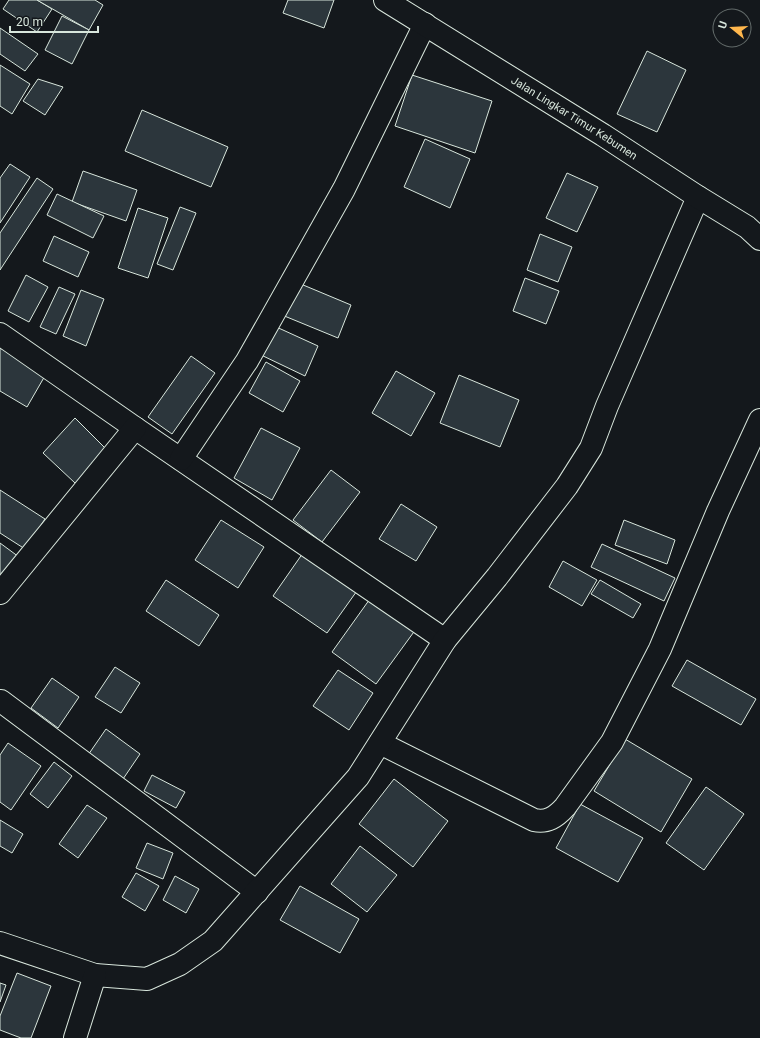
<svg xmlns="http://www.w3.org/2000/svg" width="760" height="1038" viewBox="0 0 760 1038" font-family="Roboto,sans-serif">
<rect width="100%" height="100%" fill="#14181c"/>
<!-- building -->
<g fill="#2c363c" stroke="#d8e6dc">
<path d="M 9,0 L 37,0 L 52,9 L 37,32 L 3,9 Z"/>
<path d="M 37,0 L 95,0 L 103,5 L 89,30 Z"/>
<path d="M 288,0 L 334,0 L 324,28 L 283,13 Z"/>
<path d="M 62,16 L 89,30 L 72,64 L 45,50 Z"/>
<path d="M 0,28 L 38,54 L 25,71 L 0,54 Z"/>
<path d="M 647,51 L 686,70 L 657,132 L 617,114 Z"/>
<path d="M 0,65 L 30,84 L 12,114 L 0,106 Z"/>
<path d="M 412,75 L 492,101 L 475,153 L 395,126 Z"/>
<path d="M 38,79 L 63,87 L 45,115 L 23,101 Z"/>
<path d="M 142,110 L 228,147 L 211,187 L 125,151 Z"/>
<path d="M 425,139 L 470,159 L 450,208 L 404,187 Z"/>
<path d="M 10,164 L 30,177 L 0,223 L 0,178 Z"/>
<path d="M 83,171 L 137,190 L 126,221 L 72,202 Z"/>
<path d="M 567,173 L 598,187 L 577,232 L 546,218 Z"/>
<path d="M 37,178 L 53,189 L 0,270 L 0,233 Z"/>
<path d="M 57,194 L 104,216 L 93,238 L 47,215 Z"/>
<path d="M 180,207 L 196,213 L 173,270 L 157,264 Z"/>
<path d="M 138,208 L 168,218 L 148,278 L 118,268 Z"/>
<path d="M 540,234 L 572,247 L 558,282 L 527,270 Z"/>
<path d="M 54,236 L 89,252 L 78,277 L 43,261 Z"/>
<path d="M 26,275 L 48,287 L 29,322 L 8,311 Z"/>
<path d="M 525,278 L 559,291 L 546,324 L 513,311 Z"/>
<path d="M 296,282 L 351,305 L 338,338 L 282,315 Z"/>
<path d="M 59,287 L 75,294 L 56,334 L 40,327 Z"/>
<path d="M 81,290 L 104,299 L 86,346 L 63,336 Z"/>
<path d="M 272,325 L 318,346 L 305,376 L 259,354 Z"/>
<path d="M 0,348 L 46,374 L 27,407 L 0,391 Z"/>
<path d="M 191,356 L 215,373 L 172,434 L 148,417 Z"/>
<path d="M 266,362 L 300,381 L 283,412 L 249,393 Z"/>
<path d="M 396,371 L 435,393 L 411,436 L 372,413 Z"/>
<path d="M 459,375 L 519,400 L 500,447 L 440,423 Z"/>
<path d="M 75,418 L 107,450 L 75,483 L 43,453 Z"/>
<path d="M 261,428 L 300,448 L 272,500 L 234,478 Z"/>
<path d="M 331,470 L 360,492 L 322,542 L 293,520 Z"/>
<path d="M 0,490 L 45,519 L 25,549 L 0,533 Z"/>
<path d="M 401,504 L 437,527 L 416,561 L 379,539 Z"/>
<path d="M 221,520 L 264,547 L 238,588 L 195,560 Z"/>
<path d="M 624,520 L 675,540 L 667,564 L 615,545 Z"/>
<path d="M 0,543 L 19,557 L 0,582 Z"/>
<path d="M 602,544 L 675,578 L 664,601 L 591,567 Z"/>
<path d="M 305,550 L 359,588 L 327,633 L 273,596 Z"/>
<path d="M 563,561 L 597,580 L 582,606 L 549,587 Z"/>
<path d="M 166,580 L 219,615 L 199,646 L 146,611 Z"/>
<path d="M 600,580 L 641,604 L 633,618 L 591,594 Z"/>
<path d="M 372,596 L 416,629 L 376,684 L 332,652 Z"/>
<path d="M 687,660 L 756,699 L 741,725 L 672,686 Z"/>
<path d="M 115,667 L 140,683 L 121,713 L 95,697 Z"/>
<path d="M 338,670 L 373,693 L 349,730 L 313,706 Z"/>
<path d="M 52,678 L 79,697 L 58,728 L 31,708 Z"/>
<path d="M 106,729 L 140,754 L 121,782 L 86,758 Z"/>
<path d="M 625,739 L 692,779 L 661,832 L 594,791 Z"/>
<path d="M 8,743 L 41,766 L 11,810 L 0,802 L 0,755 Z"/>
<path d="M 54,762 L 72,776 L 48,808 L 30,794 Z"/>
<path d="M 152,775 L 185,792 L 176,808 L 144,791 Z"/>
<path d="M 394,779 L 448,821 L 413,867 L 359,824 Z"/>
<path d="M 706,787 L 744,814 L 704,870 L 666,843 Z"/>
<path d="M 580,804 L 643,838 L 618,882 L 556,848 Z"/>
<path d="M 87,805 L 107,818 L 78,858 L 59,844 Z"/>
<path d="M 0,820 L 23,834 L 12,853 L 0,846 Z"/>
<path d="M 147,843 L 173,853 L 163,879 L 136,868 Z"/>
<path d="M 360,846 L 397,875 L 367,912 L 331,884 Z"/>
<path d="M 136,873 L 159,886 L 145,911 L 122,897 Z"/>
<path d="M 175,876 L 199,889 L 186,913 L 163,900 Z"/>
<path d="M 300,886 L 359,919 L 340,953 L 280,920 Z"/>
<path d="M 17,973 L 51,986 L 31,1038 L 21,1038 L 0,1030 L 0,1016 Z"/>
<path d="M 0,983 L 6,985 L 0,1002 Z"/>
</g>
<g fill="none" stroke-linecap="round" stroke-linejoin="round">
<!-- minor casing -->
<g stroke="#d8e6dc" stroke-width="24">
<g id="minor">
<path d="M 0,334 L 135,428 L 445,640"/>
<path d="M 181,459 L 247,361 L 344,189 L 425,24"/>
<path d="M 0,593 L 135,428"/>
<path d="M 1,701 L 257,892"/>
<path d="M 380,743 L 534,820 C 547,823 556,817 565,807 L 612,742 L 660,649 L 718,511 L 760,420"/>
<path d="M 0,943 L 95,975 L 147,979 L 180,964 L 213,941 L 358,777 L 445,640 L 497,577 L 567,486 L 591,448 L 607,406 L 698,197"/>
<path d="M 75,1038 L 95,975"/>
</g>
</g>
<!-- major casing -->
<g stroke="#d8e6dc" stroke-width="24">
<g id="major">
<path id="s1" d="M 385,0 L 603,135 L 698,197 L 747,227 L 760,239"/>
</g>
</g>
<!-- minor -->
<use href="#minor" stroke="#14181c" stroke-width="22"/>
<!-- major -->
<use href="#major" stroke="#14181c" stroke-width="22"/>
</g>
<g text-anchor="middle" dominant-baseline="central" stroke-width="3" stroke-linejoin="round" paint-order="stroke">
<!-- street labels -->
<g font-size="11" fill="#d8e6dc" stroke="#14181c">
<text stroke="none"><textPath href="#s1" startOffset="223">Jalan Lingkar Timur Kebumen</textPath></text>
</g>
</g>
<!-- north arrow -->
<g transform="translate(732 28) rotate(288)"><circle r="19" fill="#14181c" stroke="#626a69"/>
<path d="M0-3L7 15L0 10L-7 15Z" fill="#ffb74d"/>
<text y="-6" font-size="11" font-weight="bold" text-anchor="middle" fill="#d8e6dc">U</text>
</g>
<!-- scale -->
<path d="M10 26v6h88v-6" fill="none" stroke="#d8e6dc" stroke-width="2"/>
<text x="16" y="26" font-size="12" fill="#d8e6dc" stroke="#14181c" stroke-width="3" paint-order="stroke">20 m</text>
</svg>
